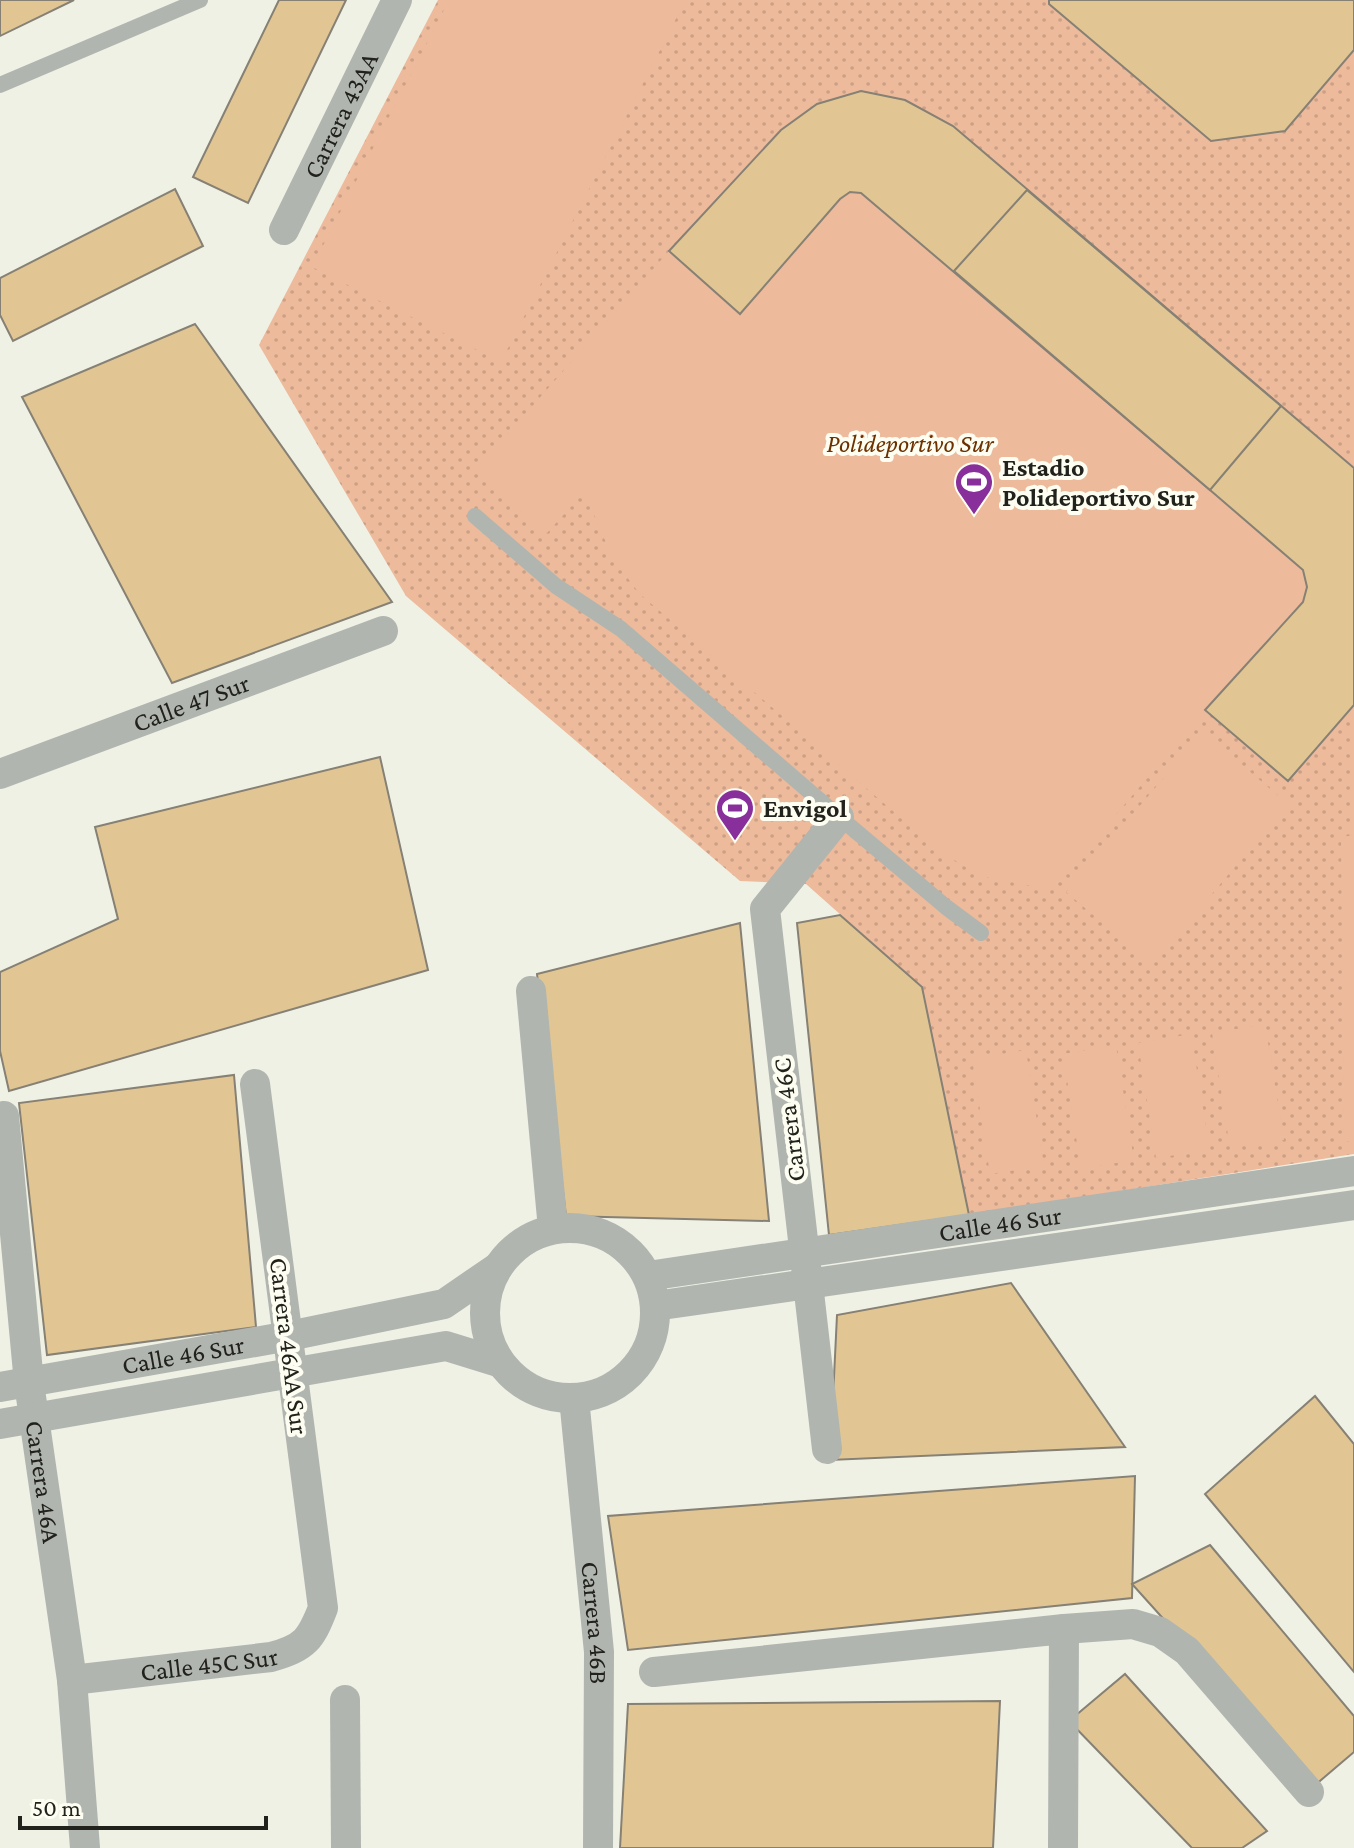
<svg xmlns="http://www.w3.org/2000/svg" width="1354" height="1848" viewBox="0 0 1354 1848" font-family="'Crimson Pro',serif">
<defs>
<pattern id="green-dots" width="8" height="8" patternUnits="userSpaceOnUse" patternTransform="scale(2)"><rect width="8" height="8" fill="#edba9c"/><path d="M2 2h.1M6 6h.1" fill="none" stroke="#cba086" stroke-width="1.8" stroke-linecap="round"/></pattern>
</defs>
<rect width="100%" height="100%" fill="#eff1e4"/>
<!-- green -->
<path fill="url(#green-dots)" d="M 438,0 L 1354,0 L 1354,1154 L 969,1215 L 922,987 L 806,884 L 740,881 L 406,596 L 259,345 Z"/>
<!-- pitch -->
<g fill="#edba9c">
<path d="M 449,0 L 678,0 L 684,3 L 501,362 L 312,267 Z"/>
<path d="M 861,91 L 905,100 L 953,126 L 1354,468 L 1354,705 L 1288,781 L 1205,710 L 1052,890 L 985,877 L 960,864 L 929,842 L 641,595 C 611,559 601,534 585,491 L 547,533 L 476,470 L 669,251 L 781,130 L 817,104 Z"/>
<path d="M 1203,732 L 1288,804 L 1152,965 L 1066,892 Z"/>
<path d="M 1354,835 L 1354,1141 L 1344,1142 L 1341,837 Z"/>
<path d="M 1265,1024 L 1284,1140 L 1230,1148 L 1212,1033 Z"/>
<path d="M 1191,1034 L 1210,1150 L 1156,1158 L 1138,1043 Z"/>
<path d="M 1116,1045 L 1134,1160 L 1081,1169 L 1063,1054 Z"/>
<path d="M 1026,1050 L 1044,1166 L 990,1174 L 972,1059 Z"/>
</g>
<!-- building -->
<g fill="#e1c694" stroke="#868075" stroke-width="2">
<path d="M 0,0 L 74,0 L 0,36 Z"/>
<path d="M 279,0 L 346,0 L 248,203 L 193,177 Z"/>
<path d="M 1049,0 L 1354,0 L 1354,50 L 1285,131 L 1211,141 L 1049,4 Z"/>
<path d="M 861,91 L 905,100 L 953,126 L 1354,468 L 1354,705 L 1288,781 L 1205,710 L 1303,602 L 1307,587 L 1303,570 L 1210,490 L 861,193 L 850,192 L 840,199 L 740,314 L 669,251 L 781,130 L 817,104 Z"/>
<path d="M 175,189 L 203,246 L 13,341 L 0,315 L 0,278 Z"/>
<path d="M 1027,190 L 1281,406 L 1210,490 L 954,271 Z"/>
<path d="M 195,324 L 392,602 L 172,683 L 22,397 Z"/>
<path d="M 380,757 L 428,970 L 9,1091 L 0,1051 L 0,972 L 118,919 L 95,827 Z"/>
<path d="M 840,915 L 922,987 L 969,1215 L 829,1235 L 797,923 Z"/>
<path d="M 740,923 L 769,1221 L 566,1216 L 537,974 Z"/>
<path d="M 234,1075 L 256,1327 L 47,1355 L 19,1103 Z"/>
<path d="M 1011,1283 L 1125,1447 L 830,1460 L 837,1315 Z"/>
<path d="M 1315,1396 L 1354,1444 L 1354,1672 L 1205,1494 Z"/>
<path d="M 1135,1476 L 1132,1598 L 628,1650 L 608,1516 Z"/>
<path d="M 1210,1545 L 1354,1716 L 1354,1752 L 1314,1786 L 1132,1584 Z"/>
<path d="M 1125,1674 L 1267,1831 L 1242,1848 L 1192,1848 L 1069,1721 Z"/>
<path d="M 1000,1701 L 993,1848 L 620,1848 L 628,1704 Z"/>
</g>
<g fill="none" stroke-linecap="round" stroke-linejoin="round">
<!-- service -->
<g stroke="#b0b5b0" stroke-width="16">
<path d="M 0,85 L 200,0"/>
<path d="M 475,516 L 556,586 L 621,629 L 839,817 L 946,907 L 981,933"/>
</g>
<!-- minor -->
<g stroke="#b0b5b0" stroke-width="30">
<path id="s1" d="M 284,230 L 397,0"/>
<path id="s2" d="M 0,774 L 383,631"/>
<path d="M 531,991 L 553,1229"/>
<path id="s3" d="M 4,1116 L 29,1383 L 72,1680 L 85,1848"/>
<circle cx="570" cy="1313" r="85"/>
<path id="s4" d="M 648,1276 L 1354,1171"/>
<path d="M 655,1306 L 1354,1205"/>
<path id="s5" d="M 0,1387 L 289,1336 L 444,1304 L 498,1267"/>
<path id="s6" d="M 574,1398 L 599,1652 L 598,1848"/>
<path d="M 0,1424 L 446,1346 L 501,1363"/>
<path d="M 827,1449 L 765,909 L 839,817"/>
<path d="M 1064,1629 L 1133,1624 L 1160,1632 L 1187,1651 L 1309,1792"/>
<path d="M 654,1672 L 1064,1629 L 1063,1848"/>
<path id="s7" d="M 72,1680 L 271,1657 C 305,1648 311,1639 323,1608 L 255,1084"/>
<path d="M 345,1700 L 346,1848"/>
</g>
</g>
<!-- icons -->
<defs>
<g id="stadium-pin" transform="scale(2)"><path d="M0 17L-7.5 6A9.5 9.5 0 1 1 7.5 6Z" fill="#892f9b" stroke="#fdfef1"/><path d="M0-5a6.5 5 0 1 0 0 10a6.5 5 0 1 0 0-10ZM-3.5-1.8h7v3.6h-7Z" fill="#fff"/></g>
</defs>
<g fill-rule="evenodd">
<use href="#stadium-pin" x="974" y="482"/>
<use href="#stadium-pin" x="735" y="808"/>
</g>
<g text-anchor="middle" dominant-baseline="central" stroke-width="8" stroke-linejoin="round" paint-order="stroke">
<!-- street labels -->
<g font-size="26" fill="#22221d" stroke="#fdfef1">
<text stroke="none"><textPath href="#s1" startOffset="128">Carrera 43AA</textPath></text>
<text stroke="none"><textPath href="#s2" startOffset="204">Calle 47 Sur</textPath></text>
<text transform="translate(789 1120) rotate(-97)">Carrera 46C</text>
<text stroke="none"><textPath href="#s4" startOffset="356">Calle 46 Sur</textPath></text>
<text transform="translate(289 1346) rotate(83)">Carrera 46AA Sur</text>
<text stroke="none"><textPath href="#s5" startOffset="186">Calle 46 Sur</textPath></text>
<text stroke="none"><textPath href="#s3" startOffset="368">Carrera 46A</textPath></text>
<text stroke="none"><textPath href="#s6" startOffset="226">Carrera 46B</textPath></text>
<text stroke="none"><textPath href="#s7" startOffset="138">Calle 45C Sur</textPath></text>
</g>
<!-- park labels -->
<g font-size="26" font-style="italic" fill="#6d3100" stroke="#fdfef1">
<text x="910" y="443">Polideportivo Sur</text>
</g>
<!-- poi labels -->
<g font-size="26" font-weight="bold" fill="#22221d" stroke="#fdfef1" text-anchor="start">
<text x="1002" y="467">Estadio<tspan x="1002" dy="30">Polideportivo Sur</tspan></text>
<text x="763" y="808">Envigol</text>
</g>
</g>
<!-- scale -->
<path d="M20 1816v12h246v-12" fill="none" stroke="#22221d" stroke-width="4"/>
<text x="32" y="1816" font-size="24" fill="#22221d" stroke="#fdfef1" stroke-width="6" paint-order="stroke">50 m</text>
</svg>
